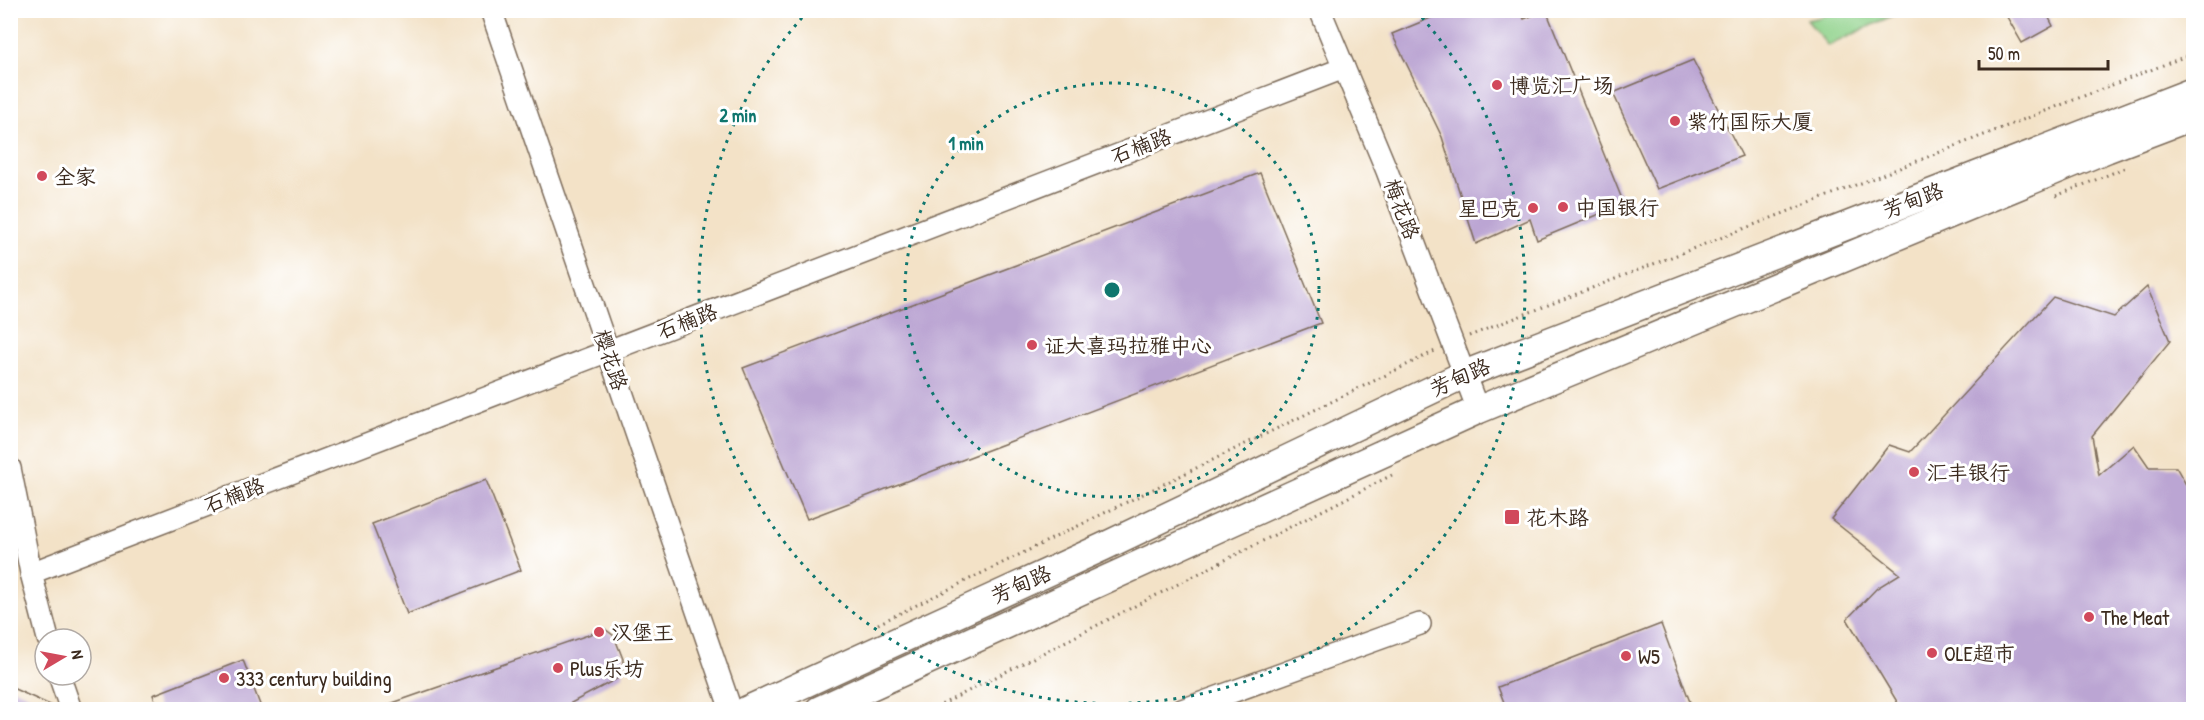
<svg xmlns="http://www.w3.org/2000/svg" width="2204" height="720" viewBox="0 0 2204 720" font-family="'Patrick Hand','LXGW WenKai TC',sans-serif">
<rect width="100%" height="100%" fill="#fff"/>
<filter id="ink" filterUnits="userSpaceOnUse"><feTurbulence type="fractalNoise" baseFrequency=".0167" numOctaves="2"/><feDisplacementMap in="SourceGraphic" scale="12" xChannelSelector="R" yChannelSelector="G"/><feConvolveMatrix kernelMatrix="1 2 1 2 8 2 1 2 1" color-interpolation-filters="sRGB"/></filter>
<filter id="wash" filterUnits="userSpaceOnUse"><feTurbulence type="fractalNoise" baseFrequency=".008" numOctaves="4" result="noise"/><feDisplacementMap in="SourceGraphic" scale="24" xChannelSelector="R" yChannelSelector="G"/><feGaussianBlur stdDeviation="1.35" result="paint"/><feColorMatrix in="noise" values="0 0 0 0 0 0 0 0 0 0 0 0 0 0 0 0 0 1.4 0 .05"/><feComposite in="paint" operator="in"/></filter>
<g filter="url(#wash)">
<rect width="100%" height="100%" fill="#f3e2c7"/>
<!-- green -->
<path fill="#8ed189" stroke="#647e54" stroke-width="1.5" d="M 1834,10 L 1902,10 L 1902,11 L 1828,46 L 1807,20 L 1821,17 Z"/>
<g id="blocks">
<!-- building -->
<g fill="#bba5d3">
<path d="M 1450,10 L 1520,10 L 1524,19 L 1546,10 L 1624,204 L 1537,240 L 1530,219 L 1476,244 L 1442,137 L 1392,34 Z"/>
<path d="M 2003,10 L 2045,10 L 2053,26 L 2022,43 Z"/>
<path d="M 1693,60 L 1742,156 L 1657,189 L 1613,93 Z"/>
<path d="M 1260,173 L 1321,323 L 807,519 L 743,368 Z"/>
<path d="M 2147,287 L 2170,341 L 2092,436 L 2099,475 L 2134,445 L 2149,467 L 2176,467 L 2193,497 L 2193,710 L 1902,710 L 1847,619 L 1877,588 L 1900,574 L 1831,519 L 1889,445 L 1910,452 L 2053,297 L 2114,317 Z"/>
<path d="M 486,480 L 521,570 L 407,614 L 372,524 Z"/>
<path d="M 1661,624 L 1693,710 L 1507,710 L 1498,687 Z"/>
<path d="M 605,629 L 614,636 L 623,659 L 622,676 L 558,710 L 382,710 L 381,707 Z"/>
<path d="M 243,660 L 262,710 L 159,710 L 153,695 Z"/>
<path d="M 10,687 L 57,708 L 57,710 L 10,710 Z"/>
</g>
</g>
</g>
<g filter="url(#ink)">
<use href="#blocks" fill-opacity="0" stroke="#7b6a59" stroke-width="1.5"/>
<g fill="none" stroke-linecap="round" stroke-linejoin="round">
<!-- minor casing -->
<g stroke="#7b6a59" stroke-width="24">
<g id="minor">
<path d="M 491,10 L 731,710"/>
<path d="M 1320,10 L 1387,171 L 1478,410"/>
<path d="M 10,468 L 31,573 L 48,639"/>
<path d="M 31,573 L 1344,68"/>
<path d="M 59,675 L 71,710"/>
<path d="M 1182,710 L 1420,624"/>
</g>
</g>
<!-- major casing -->
<g stroke="#7b6a59" stroke-width="30">
<g id="major">
<path d="M 747,710 L 1103,547 L 1465,374 L 2194,91"/>
<path d="M 819,710 L 1478,410 L 2107,149 L 2194,116"/>
</g>
</g>
<!-- path -->
<g stroke="#7b6a59" stroke-width="3" stroke-dasharray="1.5 4.5" stroke-linecap="butt">
<path d="M 2189,10 L 2194,22"/>
<path d="M 2056,196 L 2127,167"/>
<path d="M 1469,336 L 2194,53"/>
<path d="M 878,624 L 1435,351"/>
<path d="M 704,710 L 711,706"/>
<path d="M 931,710 L 1392,475"/>
</g>
<!-- minor -->
<use href="#minor" stroke="#fff" stroke-width="21"/>
<!-- major -->
<use href="#major" stroke="#fff" stroke-width="27"/>
</g>
</g>
<!-- distance rings -->
<g fill="none" stroke="#0f766e" stroke-width="3" stroke-dasharray="3 6">
<circle cx="1112" cy="290" r="207"/>
<path d="M1416 11A413 413 0 1 1 808 11"/>
</g>
<!-- markers -->
<g fill="#d1495b" stroke="#fff" stroke-width="2">
<circle cx="1497" cy="85" r="6"/>
<circle cx="1675" cy="121" r="6"/>
<circle cx="42" cy="176" r="6"/>
<circle cx="1563" cy="207" r="6"/>
<circle cx="1533" cy="208" r="6"/>
<circle cx="1032" cy="345" r="6"/>
<circle cx="1914" cy="472" r="6"/>
<rect x="1504" y="509" width="16" height="16" rx="3"/>
<circle cx="2089" cy="617" r="6"/>
<circle cx="599" cy="632" r="6"/>
<circle cx="1932" cy="653" r="6"/>
<circle cx="1626" cy="656" r="6"/>
<circle cx="558" cy="668" r="6"/>
<circle cx="224" cy="678" r="6"/>
</g>
<g text-anchor="middle" dominant-baseline="central" stroke-width="6" stroke-linejoin="round" paint-order="stroke">
<!-- poi labels -->
<g font-size="21" fill="#3b2a1e" stroke="#fff" text-anchor="start">
<text x="1509" y="85">博览汇广场</text>
<text x="1687" y="121">紫竹国际大厦</text>
<text x="54" y="176">全家</text>
<text x="1575" y="207">中国银行</text>
<text x="1521" y="208" text-anchor="end">星巴克</text>
<text x="1044" y="345">证大喜玛拉雅中心</text>
<text x="1926" y="472">汇丰银行</text>
<text x="1526" y="517">花木路</text>
<text x="2101" y="617">The Meat</text>
<text x="611" y="632">汉堡王</text>
<text x="1944" y="653">OLE超市</text>
<text x="1638" y="656">W5</text>
<text x="570" y="668">Plus乐坊</text>
<text x="236" y="678">333 century building</text>
</g>
<!-- street labels -->
<g font-size="21" fill="#3b2a1e" stroke="#fff">
<text transform="translate(1141 146) rotate(-21)">石楠路</text>
<text transform="translate(1913 200) rotate(-21)">芳甸路</text>
<text transform="translate(1402 209) rotate(69)">梅花路</text>
<text transform="translate(687 321) rotate(-21)">石楠路</text>
<text transform="translate(611 360) rotate(71)">樱花路</text>
<text transform="translate(1460 377) rotate(-24)">芳甸路</text>
<text transform="translate(234 495) rotate(-21)">石楠路</text>
<text transform="translate(1021 584) rotate(-24)">芳甸路</text>
</g>
</g>
<circle cx="1112" cy="290" r="9" fill="#0f766e" stroke="#fff" stroke-width="3"/>
<g font-size="18" text-anchor="middle" font-weight="bold" fill="#0f766e" stroke="#fff" stroke-width="6" stroke-linejoin="round" paint-order="stroke">
<text x="738" y="122">2 min</text>
<text x="966" y="150">1 min</text>
</g>
<!-- margin -->
<rect width="2204" height="720" fill="none" stroke="#fff" stroke-width="36"/>
<!-- north arrow -->
<g transform="translate(63 657) rotate(80)"><circle r="28" fill="#ffffff" stroke="#b1aaa5" stroke-width="1.5"/>
<path d="M0-4.5L10 22L0 15L-10 22Z" fill="#d1495b"/>
<text y="-9" font-size="16" font-weight="bold" text-anchor="middle" fill="#3b2a1e">N</text>
</g>
<!-- scale -->
<path d="M1979 60v9h129v-9" fill="none" stroke="#3b2a1e" stroke-width="3"/>
<text x="1988" y="60" font-size="18" fill="#3b2a1e" stroke="#ffffff" stroke-width="4.5" paint-order="stroke">50 m</text>
</svg>
